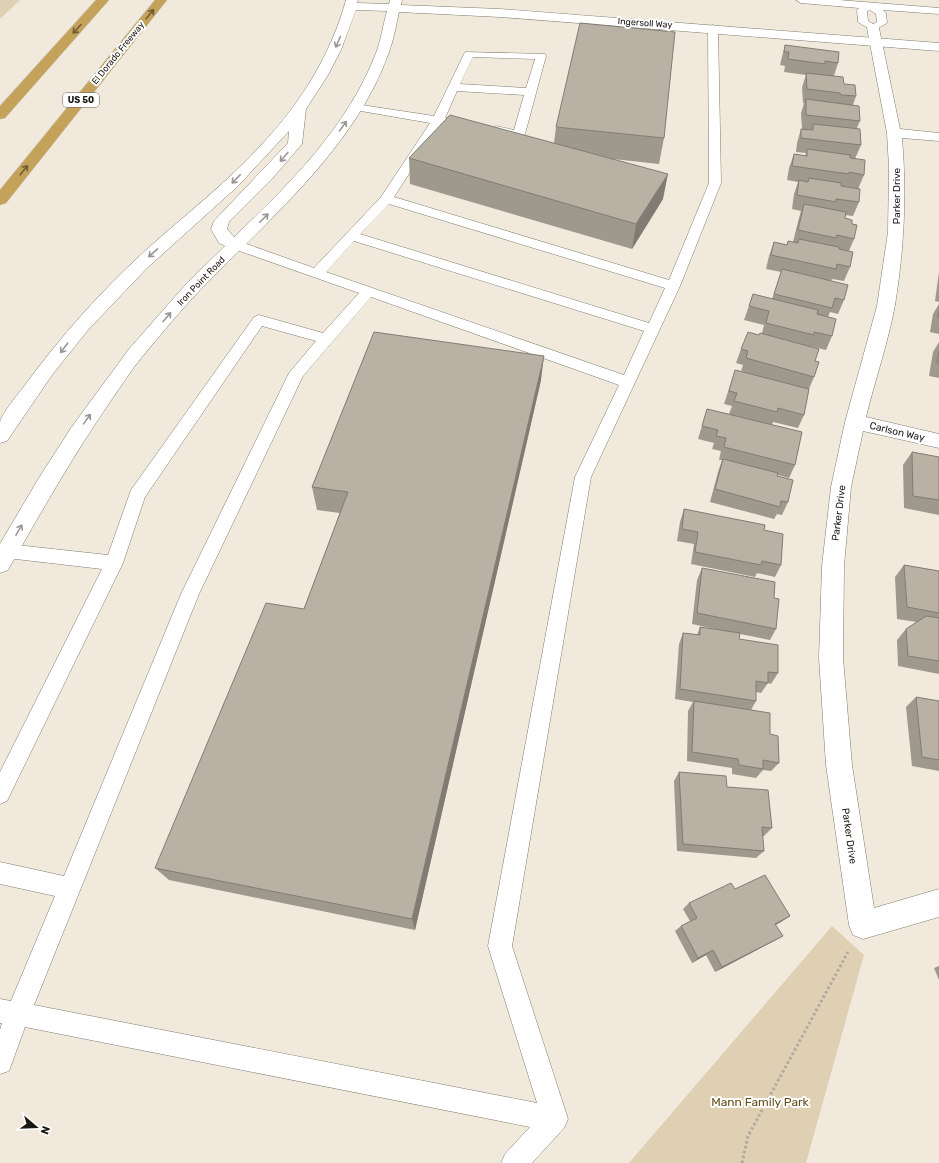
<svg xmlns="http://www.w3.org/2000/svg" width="939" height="1163" viewBox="0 0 939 1163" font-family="Rubik,sans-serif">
<rect width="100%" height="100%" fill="#f1eadc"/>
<!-- green -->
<g fill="#dfd0b3">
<path d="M 0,0 L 20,0 L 0,19 Z"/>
<path d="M 832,926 L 864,955 L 806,1163 L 629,1163 Z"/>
</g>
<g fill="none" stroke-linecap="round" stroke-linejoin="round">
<!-- lane casing -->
<g stroke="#817b6f" stroke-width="1">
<g id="lane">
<path d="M 796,0 L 839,0 L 939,8 L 939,14 L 883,10 L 886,13 L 887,23 L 873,31 L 858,22 L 857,10 L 859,8 L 801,3 ZM 870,10 L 876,14 L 877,22 L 873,24 L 868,21 L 867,11 Z"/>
<path d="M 713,25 L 718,28 L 721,183 L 680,286 L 591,477 L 512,946 L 568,1119 L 564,1128 L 532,1163 L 501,1163 L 505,1154 L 530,1127 L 25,1027 L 9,1071 L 0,1074 L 0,1030 L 2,1023 L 0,1023 L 0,999 L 11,1001 L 55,896 L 0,884 L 0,862 L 64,876 L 181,594 L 289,373 L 316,341 L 262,326 L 145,497 L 123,563 L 7,801 L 0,804 L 0,772 L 102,569 L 7,558 L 0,555 L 1,546 L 7,544 L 108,555 L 131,490 L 254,317 L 259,315 L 323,333 L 359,293 L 231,248 L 229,245 L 231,242 L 241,242 L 314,268 L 381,197 L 430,123 L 355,110 L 349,107 L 351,105 L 355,104 L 434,116 L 465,52 L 545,54 L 546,56 L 525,134 L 519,138 L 492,133 L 490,130 L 496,126 L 514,130 L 524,95 L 457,91 L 445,118 L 468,121 L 474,125 L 468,129 L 441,124 L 394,197 L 669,280 L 709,183 L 708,28 ZM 473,57 L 535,59 L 526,88 L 460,84 ZM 389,204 L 665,288 L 649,323 L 360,234 ZM 354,241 L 644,331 L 624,375 L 326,272 ZM 371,297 L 619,385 L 575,477 L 488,946 L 537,1103 L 34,1005 L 199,594 L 303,376 Z"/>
</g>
</g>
<!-- street casing -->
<g stroke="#817b6f" stroke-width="1">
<path id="street" d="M 873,24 L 879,28 L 900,129 L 939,133 L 939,141 L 902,138 C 907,194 904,250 895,305 C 888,343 875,380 866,417 L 939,434 L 939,448 L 863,431 L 851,487 L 844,566 L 843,658 L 852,765 L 874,908 L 939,889 L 939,917 L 863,939 L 853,935 L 849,925 L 826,765 L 819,658 L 822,566 L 831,487 L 845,422 L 877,306 L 888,232 L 889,167 L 887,133 L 867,28 Z"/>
</g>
<!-- secondary casing -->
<g stroke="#817b6f" stroke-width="1">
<path id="secondary" d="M 346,0 L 358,0 L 357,3 L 389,4 L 390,0 L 402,0 L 401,5 L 500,9 L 939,43 L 939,51 L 500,17 L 399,12 C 396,25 394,39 389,52 C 356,147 269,219 201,289 C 181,310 161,334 142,357 C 131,370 122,385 112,399 C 74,454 41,512 8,570 L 0,573 L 0,544 L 37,481 L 71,428 L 129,349 L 188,282 L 225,246 L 219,243 L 211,229 L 214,221 L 288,143 L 289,131 L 238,186 L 146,269 L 88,330 L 52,375 L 7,441 L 0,443 C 0,437 0,429 0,422 C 2,413 19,393 25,385 C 61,336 101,291 146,250 C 186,214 228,182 264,142 C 302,101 331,54 346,0 ZM 356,10 L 387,11 C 383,25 381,40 376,53 C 348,126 290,184 234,237 L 227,229 L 229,222 L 271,180 L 302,144 L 306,109 L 328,75 L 341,50 Z"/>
</g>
<!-- highway casing -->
<g stroke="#cdcccb" stroke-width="1">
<g id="highway">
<path d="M 96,0 L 109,0 L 5,118 L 0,119 L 0,106 Z"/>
<path d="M 155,0 L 167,0 L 6,203 L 0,205 L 0,190 Z"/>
</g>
</g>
<!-- path -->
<path stroke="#afa99f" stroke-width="3" stroke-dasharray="2.5 2.5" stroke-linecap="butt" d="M 742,1163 L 748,1136 L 848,952"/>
<!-- lane -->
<use href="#lane" fill="#fff" fill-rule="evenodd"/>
<!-- street -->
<use href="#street" fill="#fff" fill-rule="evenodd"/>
<!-- secondary -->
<use href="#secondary" fill="#fff" fill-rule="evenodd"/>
<!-- highway -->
<use href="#highway" fill="#c4a259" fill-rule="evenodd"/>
</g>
<!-- wall -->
<g fill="#9e988d">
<path d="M 785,45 L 838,63 L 834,76 L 844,84 L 856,96 L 853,105 L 860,121 L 857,128 L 861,145 L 855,159 L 864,175 L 858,189 L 844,186 L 859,202 L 853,216 L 845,215 L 845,218 L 852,224 L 854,239 L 849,251 L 850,267 L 844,281 L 832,279 L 831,281 L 844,300 L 838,314 L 830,312 L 828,317 L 832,336 L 826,350 L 809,346 L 815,361 L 814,377 L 809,389 L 804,415 L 798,428 L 773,422 L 772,425 L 795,465 L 789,478 L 778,475 L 777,476 L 788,502 L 782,515 L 777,514 L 774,519 L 710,502 L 718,472 L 722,460 L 719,460 L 721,451 L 712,449 L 714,443 L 698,439 L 707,409 L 729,414 L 732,406 L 724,404 L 735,370 L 763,378 L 741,371 L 743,365 L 736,363 L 741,349 L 762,333 L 764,325 L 744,320 L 753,294 L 772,299 L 781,272 L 766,269 L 769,256 L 774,242 L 787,245 L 793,242 L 799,218 L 801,211 L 792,209 L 794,194 L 798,182 L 787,180 L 789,168 L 794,154 L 805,156 L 806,153 L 796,152 L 797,143 L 801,129 L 802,129 L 801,113 L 804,103 L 803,103 L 802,87 L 806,75 L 784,72 L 785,66 L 780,65 Z"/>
<path d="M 556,127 L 664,138 L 659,164 L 613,159 L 663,199 L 632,249 L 410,184 L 409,158 L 554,143 Z"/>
<path d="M 939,272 L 939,302 L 935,301 Z"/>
<path d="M 939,304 L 939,334 L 930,332 L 933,314 Z"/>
<path d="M 939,342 L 939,378 L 929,376 L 933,352 Z"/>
<path d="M 541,380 L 415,930 L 169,880 L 155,868 L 304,609 L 340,513 L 317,510 L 312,487 Z"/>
<path d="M 912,452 L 939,457 L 939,515 L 904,508 L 903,465 Z"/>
<path d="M 684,509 L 764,530 L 781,565 L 775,577 L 757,573 L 755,577 L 691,564 L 694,544 L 677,541 L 680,522 Z"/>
<path d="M 904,565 L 939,571 L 939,674 L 898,666 L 897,640 L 906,629 L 917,622 L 897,619 L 895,577 Z"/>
<path d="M 702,568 L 774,598 L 776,629 L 770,640 L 740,634 L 739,639 L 778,673 L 771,684 L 768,683 L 761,693 L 756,692 L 756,701 L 751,710 L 770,734 L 779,763 L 771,771 L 763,770 L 756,778 L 732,774 L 732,768 L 687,761 L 688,711 L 693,702 L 675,699 L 679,644 L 683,633 L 697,635 L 700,627 L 724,631 L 692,624 L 697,580 Z"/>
<path d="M 916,697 L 939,701 L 939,771 L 912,766 L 906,707 Z"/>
<path d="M 679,772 L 772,828 L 764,836 L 762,836 L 764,851 L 756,858 L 677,851 L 674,781 Z"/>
<path d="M 735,889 L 790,916 L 775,925 L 783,936 L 774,941 L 715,972 L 706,955 L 692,963 L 675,931 L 681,926 L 690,921 L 683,909 L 689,903 Z"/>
<path d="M 939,966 L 939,980 L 934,968 Z"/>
</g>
<!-- shaded-wall -->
<g fill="#817c73">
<path d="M 668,174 L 663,199 L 632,249 L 636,224 Z"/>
<path d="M 544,356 L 541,380 L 415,930 L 412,919 Z"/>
<path d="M 790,916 L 781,922 L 767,930 L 775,924 Z"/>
<path d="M 783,936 L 774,941 L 715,972 L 722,967 Z"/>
<path d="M 713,950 L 706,955 L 692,963 L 698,958 Z"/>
</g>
<!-- building -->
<g fill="#b8b1a4" stroke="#817c73">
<path d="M 580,23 L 675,32 L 664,138 L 556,127 Z"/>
<path d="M 785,45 L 839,52 L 838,63 L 825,61 L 825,64 L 788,59 L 789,52 L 784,52 Z"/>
<path d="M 806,73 L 843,77 L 844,84 L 855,85 L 856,96 L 841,95 L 840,93 L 807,89 Z"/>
<path d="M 806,99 L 859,106 L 860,121 L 806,115 Z"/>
<path d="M 450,115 L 668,174 L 636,224 L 409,158 Z"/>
<path d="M 813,124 L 860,129 L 861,145 L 801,138 L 801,129 L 813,130 Z"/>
<path d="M 807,149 L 850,155 L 850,158 L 865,160 L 864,175 L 849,172 L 849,174 L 792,166 L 794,154 L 807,156 Z"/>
<path d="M 809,178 L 841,183 L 841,186 L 860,189 L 859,202 L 836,199 L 836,202 L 797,195 L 799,180 L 808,182 Z"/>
<path d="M 804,204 L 846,212 L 845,218 L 852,220 L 852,224 L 857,225 L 854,239 L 837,235 L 836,238 L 798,230 Z"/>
<path d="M 799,239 L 839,247 L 839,249 L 853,252 L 850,267 L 837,264 L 836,269 L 771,255 L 774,242 L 787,245 L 788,241 L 798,243 Z"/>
<path d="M 782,269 L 848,285 L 844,300 L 835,298 L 832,308 L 774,294 Z"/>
<path d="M 753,294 L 818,310 L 817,314 L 836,319 L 832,336 L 814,332 L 814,335 L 766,323 L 769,311 L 749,306 Z"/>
<path d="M 939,311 L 939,318 L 938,318 Z"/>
<path d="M 374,332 L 544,356 L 412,919 L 155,868 L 266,603 L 304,609 L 348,492 L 312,487 Z"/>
<path d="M 748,332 L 759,335 L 760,333 L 819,349 L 815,361 L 819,362 L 814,377 L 746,358 L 748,351 L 741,349 Z"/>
<path d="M 939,351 L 939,363 L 937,362 Z"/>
<path d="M 735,370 L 809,389 L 804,415 L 778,408 L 777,412 L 734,401 L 737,393 L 729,391 Z"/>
<path d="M 707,409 L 802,432 L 795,465 L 724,447 L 726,438 L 716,436 L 718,430 L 702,426 Z"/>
<path d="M 912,452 L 939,457 L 939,500 L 913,496 Z"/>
<path d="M 723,459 L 778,473 L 777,476 L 793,480 L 788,502 L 781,501 L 780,507 L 715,489 Z"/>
<path d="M 684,509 L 765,525 L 764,530 L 783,534 L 781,565 L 762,561 L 761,565 L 695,552 L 698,532 L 682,529 Z"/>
<path d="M 904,565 L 939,571 L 939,613 L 907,607 Z"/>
<path d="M 702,568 L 775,582 L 774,598 L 779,599 L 776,629 L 697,613 Z"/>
<path d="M 926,616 L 939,618 L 939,661 L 908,656 L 906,629 Z"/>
<path d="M 700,627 L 740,633 L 739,639 L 778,645 L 778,673 L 768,672 L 768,683 L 756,681 L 756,701 L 680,689 L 683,633 L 700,635 Z"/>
<path d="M 916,697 L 939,701 L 939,760 L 922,757 Z"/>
<path d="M 694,701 L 770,713 L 770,734 L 778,736 L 779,763 L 763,760 L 763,769 L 739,765 L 738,759 L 692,752 Z"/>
<path d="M 679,772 L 726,776 L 727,787 L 768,790 L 772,828 L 762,827 L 764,851 L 683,844 Z"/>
<path d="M 765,875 L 790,916 L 775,924 L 783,936 L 722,967 L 713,950 L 698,958 L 681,926 L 697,918 L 689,903 L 731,883 L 735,889 Z"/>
</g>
<!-- one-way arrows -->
<defs><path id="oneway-shaft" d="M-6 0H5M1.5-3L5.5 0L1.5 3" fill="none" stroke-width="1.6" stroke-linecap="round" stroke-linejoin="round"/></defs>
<g stroke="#6f5c36">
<use href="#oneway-shaft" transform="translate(150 14) rotate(-51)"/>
<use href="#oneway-shaft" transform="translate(77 29) rotate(132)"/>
<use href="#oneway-shaft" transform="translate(24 170) rotate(-51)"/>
</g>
<g stroke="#989795">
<use href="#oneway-shaft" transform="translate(338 42) rotate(114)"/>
<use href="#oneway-shaft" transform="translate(343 126) rotate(-54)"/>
<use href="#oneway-shaft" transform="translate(284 157) rotate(131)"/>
<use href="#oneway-shaft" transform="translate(236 179) rotate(134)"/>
<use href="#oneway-shaft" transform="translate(264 218) rotate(-45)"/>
<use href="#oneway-shaft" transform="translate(153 253) rotate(137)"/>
<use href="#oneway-shaft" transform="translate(167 317) rotate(-49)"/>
<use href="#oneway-shaft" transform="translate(64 348) rotate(127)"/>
<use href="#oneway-shaft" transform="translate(87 419) rotate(-54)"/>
<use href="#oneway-shaft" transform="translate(19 530) rotate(-60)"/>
</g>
<g text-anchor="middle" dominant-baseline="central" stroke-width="4" stroke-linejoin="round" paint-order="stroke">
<!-- far-street labels -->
<g font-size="9" fill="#1a1713" stroke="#fff">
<text transform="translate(645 23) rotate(4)">Ingersoll Way</text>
<text transform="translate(118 53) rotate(-51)">El Dorado Freeway</text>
<text transform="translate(201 281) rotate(-46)">Iron Point Road</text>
</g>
<!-- shield labels -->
<rect fill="#fff" stroke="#5f5d5a" stroke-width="1" x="63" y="93" width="36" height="14" rx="3"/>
<g font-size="9" font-weight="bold" fill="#1a1713">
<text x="81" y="100">US 50</text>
</g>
<!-- street labels -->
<g font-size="10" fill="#1a1713" stroke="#fff">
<text transform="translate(897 196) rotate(-90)">Parker Drive</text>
<text transform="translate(897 432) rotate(13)">Carlson Way</text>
<text transform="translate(839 513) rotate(-83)">Parker Drive</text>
<text transform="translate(849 836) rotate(82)">Parker Drive</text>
</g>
<!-- near-park labels -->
<g font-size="12" fill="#654e19" stroke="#fff">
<text x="760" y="1102">Mann Family Park</text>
</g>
</g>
<!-- north arrow -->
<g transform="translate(36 1127) rotate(109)" stroke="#ffffff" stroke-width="3" paint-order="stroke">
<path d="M0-3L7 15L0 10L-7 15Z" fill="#1a1713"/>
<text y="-6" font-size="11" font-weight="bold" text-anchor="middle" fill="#1a1713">N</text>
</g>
</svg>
